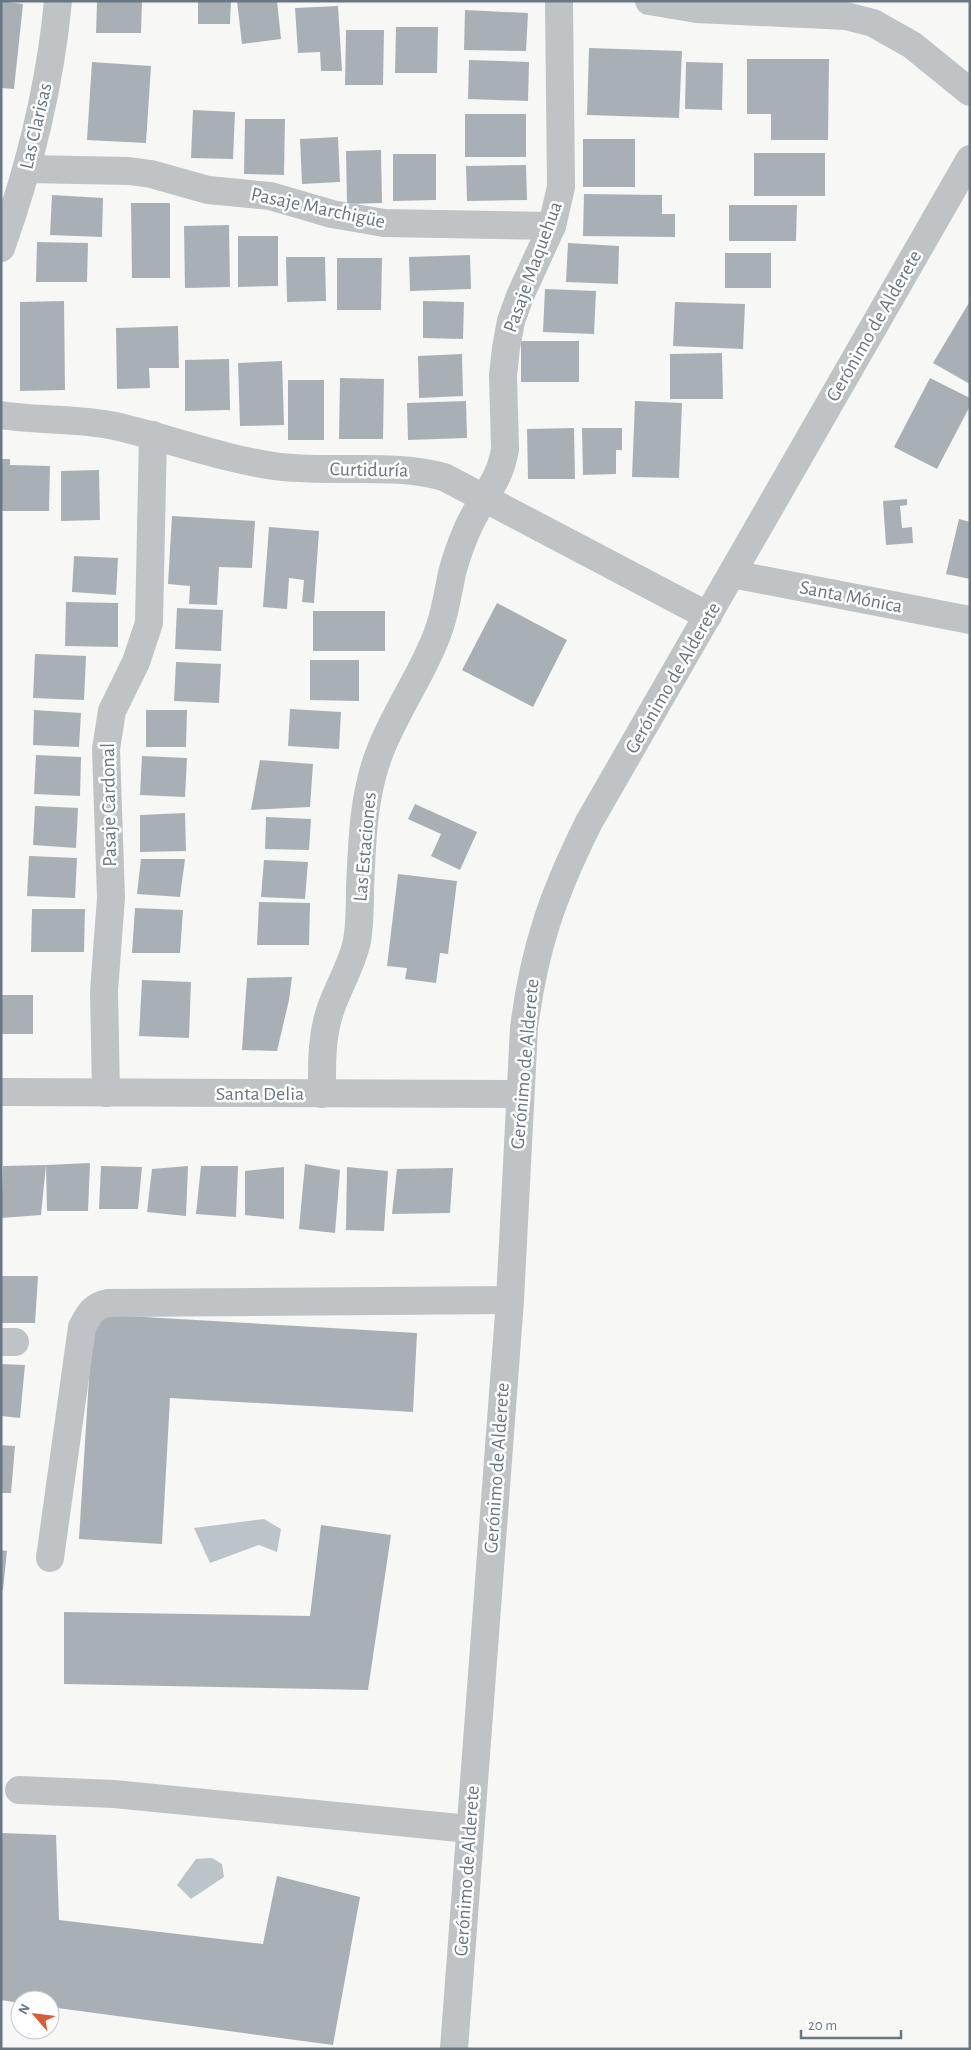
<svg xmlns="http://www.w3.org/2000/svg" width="971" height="2050" viewBox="0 0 971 2050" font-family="'Alegreya Sans',sans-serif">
<rect width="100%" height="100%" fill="#f7f7f5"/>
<!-- water -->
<g fill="#bac4c9">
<path d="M 264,1519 L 281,1529 L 277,1552 L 259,1545 L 210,1563 L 194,1528 Z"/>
<path d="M 212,1858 L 222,1864 L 224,1877 L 191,1899 L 177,1885 L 196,1859 Z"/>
</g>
<!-- building -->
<g fill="#a9b0b5">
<path d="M 1,1 L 23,4 L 14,89 L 1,88 Z"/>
<path d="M 97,1 L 142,1 L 141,33 L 96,33 Z"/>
<path d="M 198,1 L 231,1 L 230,24 L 198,24 Z"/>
<path d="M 237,1 L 277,1 L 281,39 L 242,44 Z"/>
<path d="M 338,6 L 342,71 L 321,71 L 320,52 L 298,53 L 295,8 Z"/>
<path d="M 465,10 L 528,13 L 526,51 L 464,50 Z"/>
<path d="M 396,27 L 438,27 L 437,73 L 395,73 Z"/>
<path d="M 346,30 L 384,30 L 383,85 L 345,85 Z"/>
<path d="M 589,48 L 682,51 L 679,118 L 587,115 Z"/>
<path d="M 747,59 L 829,59 L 828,140 L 771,140 L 771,114 L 747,114 Z"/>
<path d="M 469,60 L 529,62 L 528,101 L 468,99 Z"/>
<path d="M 92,62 L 151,66 L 146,143 L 87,140 Z"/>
<path d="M 686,62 L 723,63 L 722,110 L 685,109 Z"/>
<path d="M 193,110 L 235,112 L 233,159 L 191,158 Z"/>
<rect x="465" y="114" width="61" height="43"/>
<path d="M 245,119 L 285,119 L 284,175 L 244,174 Z"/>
<path d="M 338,137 L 340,182 L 302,184 L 300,139 Z"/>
<rect x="583" y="139" width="52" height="48"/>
<path d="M 381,150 L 382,203 L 347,204 L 346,151 Z"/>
<rect x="754" y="153" width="71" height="43"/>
<path d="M 393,154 L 436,154 L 436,200 L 393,201 Z"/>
<path d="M 526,165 L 527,200 L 467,201 L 466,166 Z"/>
<path d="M 584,194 L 662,195 L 662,214 L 675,214 L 675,237 L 583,236 Z"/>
<path d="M 52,195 L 103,198 L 102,237 L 50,235 Z"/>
<path d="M 131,203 L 170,203 L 170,278 L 132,278 Z"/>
<path d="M 729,205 L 797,205 L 796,241 L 729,241 Z"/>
<path d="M 229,225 L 230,287 L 185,288 L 184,226 Z"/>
<path d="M 238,236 L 278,236 L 278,286 L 238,287 Z"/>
<path d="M 37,242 L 88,243 L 87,282 L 36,282 Z"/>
<path d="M 568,243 L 619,246 L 618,284 L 566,282 Z"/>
<rect x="725" y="253" width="46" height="35"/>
<path d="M 470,255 L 471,289 L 410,291 L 409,257 Z"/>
<path d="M 286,257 L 325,257 L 326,301 L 287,302 Z"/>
<path d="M 337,258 L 382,258 L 381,310 L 337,310 Z"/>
<path d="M 545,289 L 596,291 L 594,334 L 543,332 Z"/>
<path d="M 64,301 L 65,390 L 20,391 L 20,302 Z"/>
<path d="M 423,301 L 464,302 L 463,339 L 423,338 Z"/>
<path d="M 970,301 L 970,384 L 933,363 Z"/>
<path d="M 675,302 L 745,304 L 743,349 L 673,346 Z"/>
<path d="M 178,326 L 179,368 L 149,368 L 150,388 L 117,389 L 116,328 Z"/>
<rect x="521" y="341" width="58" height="41"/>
<path d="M 722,353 L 723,399 L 670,399 L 670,354 Z"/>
<path d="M 462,354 L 463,396 L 419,398 L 418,356 Z"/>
<path d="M 229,359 L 230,410 L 185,411 L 185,360 Z"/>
<path d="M 282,361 L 284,425 L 240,426 L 238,363 Z"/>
<path d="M 340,378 L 384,379 L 383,439 L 339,439 Z"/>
<path d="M 930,378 L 970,398 L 970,406 L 937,469 L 894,447 Z"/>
<rect x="288" y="380" width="36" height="60"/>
<path d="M 466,401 L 467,438 L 408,440 L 407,403 Z"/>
<path d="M 635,401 L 682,403 L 679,478 L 632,477 Z"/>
<path d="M 574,428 L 575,479 L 528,479 L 527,429 Z"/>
<path d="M 582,428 L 622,428 L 622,450 L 616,450 L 616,474 L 583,475 Z"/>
<path d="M 1,459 L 10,459 L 10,465 L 50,466 L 49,511 L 1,511 Z"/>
<path d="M 99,470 L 100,520 L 61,521 L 61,471 Z"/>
<path d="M 907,499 L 907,505 L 900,506 L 902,528 L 912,527 L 913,543 L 886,545 L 883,501 Z"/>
<path d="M 172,516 L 255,521 L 252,568 L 219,567 L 217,605 L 189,604 L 190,586 L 168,584 Z"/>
<path d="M 959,519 L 970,522 L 970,579 L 946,574 Z"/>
<path d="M 269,527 L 319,531 L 314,603 L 302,602 L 304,580 L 289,578 L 287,609 L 263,607 Z"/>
<path d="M 74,556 L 118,558 L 116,595 L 72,592 Z"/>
<path d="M 66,602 L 118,603 L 118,647 L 65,646 Z"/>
<path d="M 497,603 L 567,640 L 533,707 L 462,670 Z"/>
<path d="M 177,608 L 223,610 L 221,651 L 175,649 Z"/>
<rect x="313" y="611" width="72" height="40"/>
<path d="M 35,654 L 86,656 L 84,700 L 33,698 Z"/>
<path d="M 310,660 L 359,660 L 359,701 L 310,700 Z"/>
<path d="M 176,662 L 221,664 L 219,703 L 174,701 Z"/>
<path d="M 290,709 L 341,712 L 339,749 L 288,746 Z"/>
<path d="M 34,710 L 81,713 L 79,747 L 33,745 Z"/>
<path d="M 146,710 L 187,710 L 186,747 L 146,747 Z"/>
<path d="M 36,755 L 81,757 L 80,796 L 34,794 Z"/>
<path d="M 142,756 L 187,758 L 185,797 L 140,795 Z"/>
<path d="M 260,760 L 313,764 L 310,807 L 251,810 Z"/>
<path d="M 415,804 L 477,832 L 460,870 L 431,856 L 441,834 L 408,819 Z"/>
<path d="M 35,806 L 78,808 L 76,848 L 33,845 Z"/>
<path d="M 185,813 L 186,851 L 140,852 L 140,815 Z"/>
<path d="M 266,817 L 311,819 L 309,850 L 265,849 Z"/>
<path d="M 29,856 L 77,858 L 75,898 L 27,896 Z"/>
<path d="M 141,859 L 185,859 L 180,897 L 137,894 Z"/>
<path d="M 264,860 L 308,862 L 305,899 L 261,897 Z"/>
<path d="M 398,874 L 457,881 L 448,954 L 440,953 L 436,983 L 405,979 L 407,968 L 387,966 Z"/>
<path d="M 259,902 L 310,903 L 309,945 L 257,945 Z"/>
<path d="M 135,908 L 183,910 L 180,953 L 132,953 Z"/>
<path d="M 32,909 L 85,909 L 84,952 L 31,952 Z"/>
<path d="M 292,977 L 289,1000 L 277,1051 L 242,1050 L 247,978 Z"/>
<path d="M 142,980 L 191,982 L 189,1038 L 139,1036 Z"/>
<rect x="1" y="995" width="32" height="39"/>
<path d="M 90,1163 L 88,1211 L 47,1211 L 46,1165 Z"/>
<path d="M 305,1164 L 340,1170 L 335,1233 L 299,1229 Z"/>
<path d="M 46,1165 L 41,1215 L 1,1218 L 3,1166 Z"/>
<path d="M 101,1166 L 142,1167 L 138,1209 L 99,1209 Z"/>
<path d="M 188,1166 L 186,1216 L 147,1212 L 152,1169 Z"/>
<path d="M 201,1166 L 238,1166 L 236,1217 L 196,1214 Z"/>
<path d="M 284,1167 L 284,1219 L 245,1215 L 245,1171 Z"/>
<path d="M 347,1167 L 388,1171 L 384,1231 L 346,1230 Z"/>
<path d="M 453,1168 L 450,1213 L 392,1214 L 397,1169 Z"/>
<path d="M 1,1276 L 38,1276 L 35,1323 L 1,1323 Z"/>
<path d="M 93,1314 L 417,1333 L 413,1412 L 170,1398 L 162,1544 L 79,1539 Z"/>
<path d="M 1,1364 L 25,1365 L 20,1418 L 1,1416 Z"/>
<path d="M 1,1445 L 15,1446 L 11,1493 L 1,1493 Z"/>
<path d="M 321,1525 L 391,1535 L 368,1690 L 64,1684 L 64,1612 L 310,1616 Z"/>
<path d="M 1,1550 L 7,1551 L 3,1590 L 1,1590 Z"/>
<path d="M 1,1833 L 56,1835 L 59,1920 L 263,1944 L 277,1876 L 360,1897 L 333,2045 L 50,2007 L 50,2000 L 20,2000 L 20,2003 L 1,2000 Z"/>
</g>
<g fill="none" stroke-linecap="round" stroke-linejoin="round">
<!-- minor -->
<g stroke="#bfc3c6" stroke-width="28">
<path d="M 649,1 L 697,9 L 846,16 L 873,23 L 912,45 L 970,92"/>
<path d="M 27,169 L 129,171 L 151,174 L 208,190 L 270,196 L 332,214 L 384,223 L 552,226"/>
<path d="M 1,248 C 30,167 50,86 58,1"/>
<path d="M 1,415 C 39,421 78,418 115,426 C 168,438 219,458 274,466 C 330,474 389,462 444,477 L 708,616"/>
<path d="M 732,574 L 970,620"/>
<path d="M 1,1092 L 519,1094"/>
<path d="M 106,1093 L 104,991 L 111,898 L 106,749 L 112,711 L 136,662 L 149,623 L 153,435"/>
<path d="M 322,1094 C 322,1064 321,1036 331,1008 C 339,985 352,965 357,941 C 360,923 360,906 360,888 C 362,842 363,797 379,754 C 395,711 423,674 438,632 C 445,613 448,593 452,573 C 456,558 461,544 467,530 C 480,499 500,483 505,449 L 503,375 L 506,348 L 511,321 L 520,296 L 552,226 L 561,187 L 559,1"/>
<path d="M 1,1342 L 15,1342"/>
<path d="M 50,1558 L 82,1327 C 89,1314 93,1306 108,1303 L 510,1300"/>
<path d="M 19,1790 L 114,1794 L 469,1829"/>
<path d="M 454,2049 L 510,1300 L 524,1028 C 534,948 553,894 589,822 L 970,159"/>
</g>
</g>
<g text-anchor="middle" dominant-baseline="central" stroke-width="5" stroke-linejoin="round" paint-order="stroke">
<!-- street labels -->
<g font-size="20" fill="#697784" stroke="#fff">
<text transform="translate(36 126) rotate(-77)">Las Clarisas</text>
<text transform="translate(318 208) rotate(12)">Pasaje Marchigüe</text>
<text transform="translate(533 267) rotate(-70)">Pasaje Maquehua</text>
<text transform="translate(874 326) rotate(-60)">Gerónimo de Alderete</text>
<text transform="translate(369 470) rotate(1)">Curtiduría</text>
<text transform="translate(851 597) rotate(11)">Santa Mónica</text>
<text transform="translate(673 678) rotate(-60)">Gerónimo de Alderete</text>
<text transform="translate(109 805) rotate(-91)">Pasaje Cardonal</text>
<text transform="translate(365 847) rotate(-85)">Las Estaciones</text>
<text transform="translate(525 1064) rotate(-85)">Gerónimo de Alderete</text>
<text x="260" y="1094">Santa Delia</text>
<text transform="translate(497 1468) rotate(-86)">Gerónimo de Alderete</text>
<text transform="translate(467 1871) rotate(-86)">Gerónimo de Alderete</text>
</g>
</g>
<!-- border -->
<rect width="971" height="2050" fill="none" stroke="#697784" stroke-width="5"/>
<!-- north arrow -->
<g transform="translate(35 2015) rotate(298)"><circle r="24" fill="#ffffff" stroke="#c3c9ce"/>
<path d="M0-4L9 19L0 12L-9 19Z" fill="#d75d36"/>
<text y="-8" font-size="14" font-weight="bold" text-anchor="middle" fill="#697784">N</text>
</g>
<!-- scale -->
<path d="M801 2030v8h100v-8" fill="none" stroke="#697784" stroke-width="2.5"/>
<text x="808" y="2030" font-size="15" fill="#697784" stroke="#ffffff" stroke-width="4" paint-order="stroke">20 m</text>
</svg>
